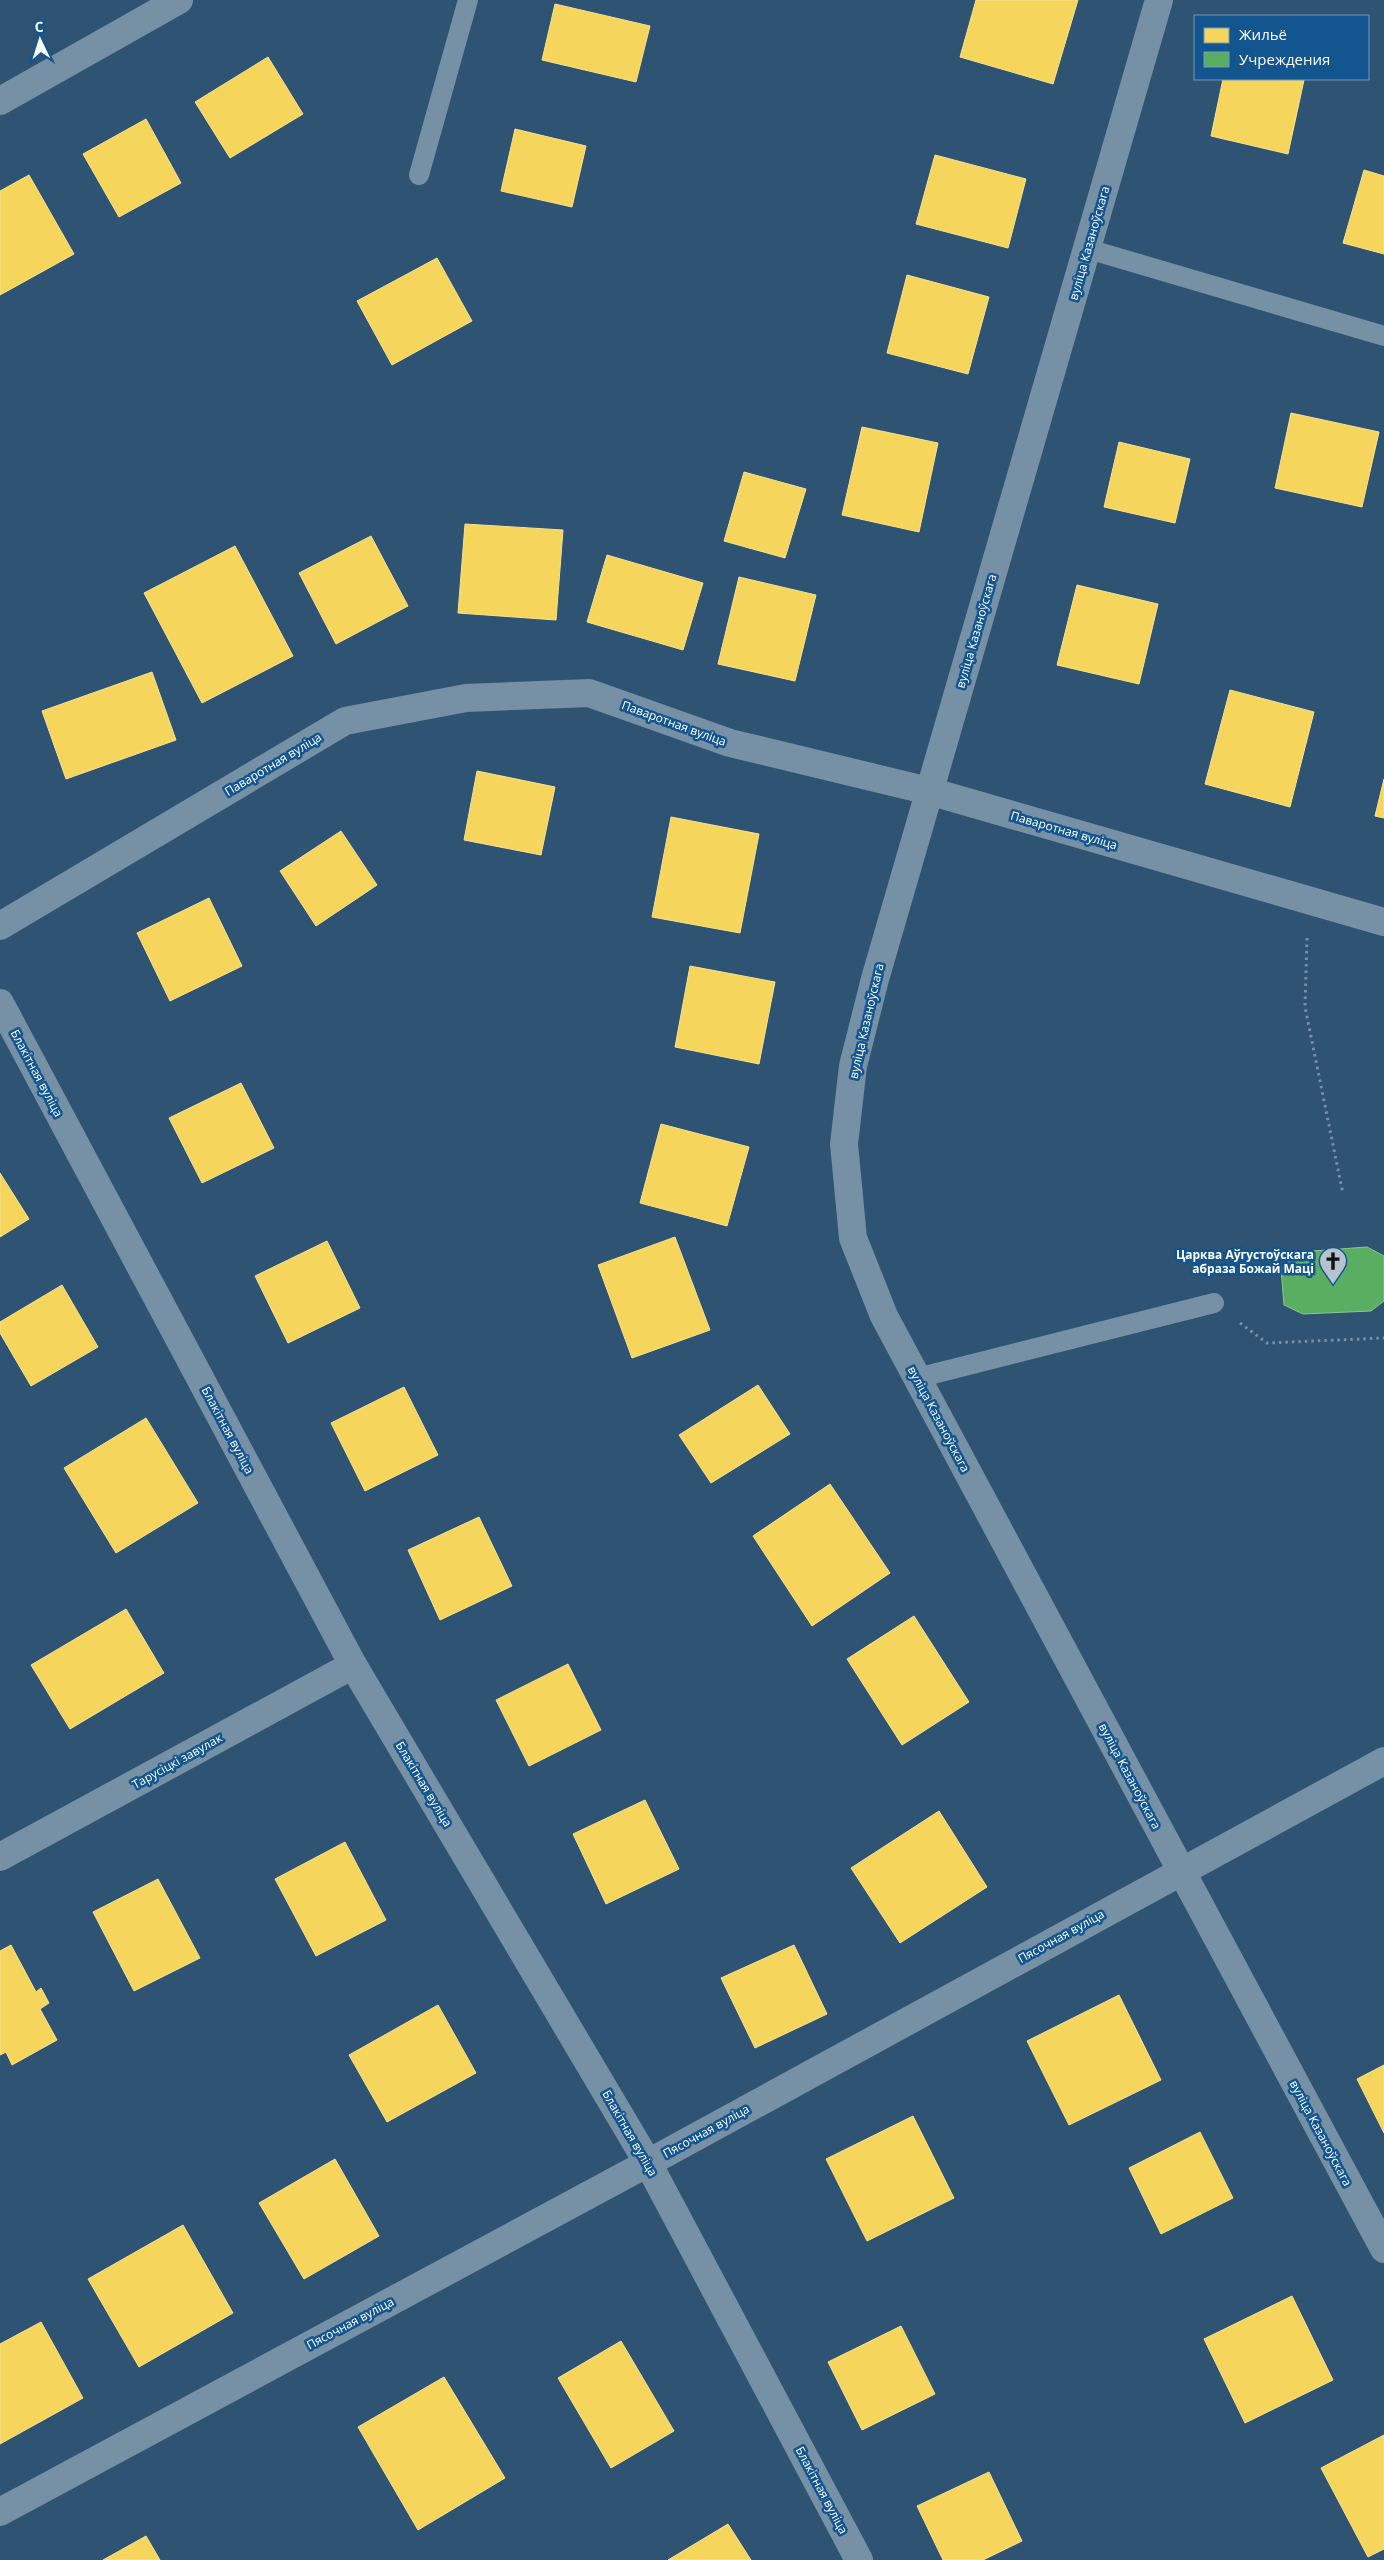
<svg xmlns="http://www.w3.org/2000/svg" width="1384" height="2560" viewBox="0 0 1384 2560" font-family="'Open Sans',sans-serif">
<rect width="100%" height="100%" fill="#2f5373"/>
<!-- homes -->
<g fill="#f6d55c" stroke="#f9e28d">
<path d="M 976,0 L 1078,0 L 1053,84 L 960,57 Z"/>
<path d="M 555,4 L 650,26 L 636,82 L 542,60 Z"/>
<path d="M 268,57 L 303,114 L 230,158 L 195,102 Z"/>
<path d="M 1223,79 L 1304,80 L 1288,154 L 1211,136 Z"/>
<path d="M 146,119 L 181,183 L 119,217 L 83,154 Z"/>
<path d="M 515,129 L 586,146 L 572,207 L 501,191 Z"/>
<path d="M 935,155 L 1026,179 L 1008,248 L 916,224 Z"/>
<path d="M 1364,170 L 1384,176 L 1384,254 L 1343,243 Z"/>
<path d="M 29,175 L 74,254 L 0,295 L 0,191 Z"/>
<path d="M 437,258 L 472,321 L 392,365 L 357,301 Z"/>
<path d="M 907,275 L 989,297 L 968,374 L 887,353 Z"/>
<path d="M 1291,413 L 1379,432 L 1362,507 L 1275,488 Z"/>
<path d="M 862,427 L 938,443 L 919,532 L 842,515 Z"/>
<path d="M 1119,442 L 1190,459 L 1175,523 L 1104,507 Z"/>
<path d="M 744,472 L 806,489 L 785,558 L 724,541 Z"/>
<path d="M 465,524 L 563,530 L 556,620 L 458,613 Z"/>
<path d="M 371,536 L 408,606 L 336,644 L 299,573 Z"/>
<path d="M 235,546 L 293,656 L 202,703 L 144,593 Z"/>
<path d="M 607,555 L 703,583 L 683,650 L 587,622 Z"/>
<path d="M 739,577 L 816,595 L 795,681 L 718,664 Z"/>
<path d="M 1077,585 L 1158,604 L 1139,684 L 1057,665 Z"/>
<path d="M 152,672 L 176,740 L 66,779 L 42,711 Z"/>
<path d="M 1230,690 L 1314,712 L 1290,807 L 1205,784 Z"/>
<path d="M 477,771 L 555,787 L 541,855 L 464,840 Z"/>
<path d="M 1384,779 L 1384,818 L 1375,816 Z"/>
<path d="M 671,817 L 759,834 L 740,933 L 652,917 Z"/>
<path d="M 341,831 L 377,885 L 316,926 L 280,871 Z"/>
<path d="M 209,898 L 242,966 L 170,1001 L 137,933 Z"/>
<path d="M 690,966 L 775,982 L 759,1064 L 675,1047 Z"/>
<path d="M 241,1083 L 274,1148 L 202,1183 L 169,1118 Z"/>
<path d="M 661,1124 L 749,1147 L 727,1226 L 640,1203 Z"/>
<path d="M 0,1173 L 29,1219 L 0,1237 Z"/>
<path d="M 675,1237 L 710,1330 L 632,1358 L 598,1265 Z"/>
<path d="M 327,1241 L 360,1308 L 288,1343 L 255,1276 Z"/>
<path d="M 62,1285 L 98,1347 L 31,1386 L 0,1333 L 0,1322 Z"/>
<path d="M 758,1385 L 790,1434 L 711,1483 L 679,1435 Z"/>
<path d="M 404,1387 L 438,1455 L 365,1491 L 331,1423 Z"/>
<path d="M 146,1418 L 198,1503 L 116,1553 L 64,1468 Z"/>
<path d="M 830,1484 L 890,1573 L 812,1626 L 753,1536 Z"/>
<path d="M 479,1517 L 512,1586 L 440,1620 L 408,1550 Z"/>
<path d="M 126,1609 L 164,1673 L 70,1729 L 31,1665 Z"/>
<path d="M 914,1616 L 969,1702 L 902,1745 L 847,1659 Z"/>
<path d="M 568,1664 L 601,1730 L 529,1766 L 496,1700 Z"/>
<path d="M 645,1800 L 679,1869 L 606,1904 L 573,1834 Z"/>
<path d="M 939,1811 L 987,1887 L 900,1943 L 851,1868 Z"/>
<path d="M 345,1842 L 386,1920 L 316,1956 L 275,1879 Z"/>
<path d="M 158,1879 L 200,1958 L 134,1991 L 93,1912 Z"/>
<path d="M 11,1945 L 36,1992 L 41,1988 L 49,2003 L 40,2009 L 57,2040 L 12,2065 L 6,2052 L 0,2055 L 0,1951 Z"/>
<path d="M 794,1945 L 827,2014 L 755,2048 L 721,1978 Z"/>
<path d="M 1119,1995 L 1161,2080 L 1069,2125 L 1027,2041 Z"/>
<path d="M 438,2005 L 476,2073 L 387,2122 L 349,2055 Z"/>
<path d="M 1384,2065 L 1384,2133 L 1357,2079 Z"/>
<path d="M 913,2116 L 954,2198 L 867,2241 L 826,2159 Z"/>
<path d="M 1200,2132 L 1233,2198 L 1161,2234 L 1129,2168 Z"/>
<path d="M 335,2159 L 379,2236 L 304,2279 L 259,2203 Z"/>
<path d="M 183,2225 L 233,2313 L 139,2367 L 88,2279 Z"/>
<path d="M 1292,2296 L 1333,2380 L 1245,2423 L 1204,2339 Z"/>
<path d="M 41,2322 L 83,2398 L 0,2444 L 0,2344 Z"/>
<path d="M 901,2326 L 935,2394 L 862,2430 L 828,2362 Z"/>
<path d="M 621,2341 L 674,2431 L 611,2468 L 558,2378 Z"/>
<path d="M 444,2377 L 505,2478 L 418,2530 L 358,2427 Z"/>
<path d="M 1384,2435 L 1384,2549 L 1368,2557 L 1321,2468 Z"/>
<path d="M 989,2472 L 1022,2541 L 983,2560 L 943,2560 L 917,2506 Z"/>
<path d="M 728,2524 L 751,2560 L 668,2560 Z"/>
<path d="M 146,2536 L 160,2560 L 103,2560 Z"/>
</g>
<!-- public -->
<path fill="#5aae61" stroke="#8cc690" d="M 1367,1247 L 1384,1256 L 1384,1301 L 1371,1311 L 1303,1314 L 1284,1305 L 1281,1269 L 1299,1252 Z"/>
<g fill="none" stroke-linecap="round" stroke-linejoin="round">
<!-- path -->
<g stroke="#7690a6" stroke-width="3" stroke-dasharray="2.5 4" stroke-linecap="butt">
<path d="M 1307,938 L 1305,1007 L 1343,1194"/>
<path d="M 1240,1323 L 1267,1343 L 1384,1338"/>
</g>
<!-- service -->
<g stroke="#7690a6" stroke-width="20">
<path d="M 419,175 L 468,0"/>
<path d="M 1088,249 L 1384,336"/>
<path d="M 917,1378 L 1214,1303"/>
</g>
<!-- minor -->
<g stroke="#7690a6" stroke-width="28">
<path d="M 1159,0 L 875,979 L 853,1066 L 844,1144 L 853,1238 L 884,1316 L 1384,2249"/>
<path d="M 0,101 L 179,0"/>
<path d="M 0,926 L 345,721 L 466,698 L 589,693 L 730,743 L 929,791 L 1384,922"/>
<path d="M 0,1003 L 353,1665 L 648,2163 L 859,2560"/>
<path d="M 0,1857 L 353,1665"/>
<path d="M 0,2512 L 648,2163 L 1384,1761"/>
</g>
</g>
<!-- icons -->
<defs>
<g id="church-pin" transform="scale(1.4375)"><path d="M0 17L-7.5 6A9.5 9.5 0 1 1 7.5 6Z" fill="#b6c3ce" stroke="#13558f"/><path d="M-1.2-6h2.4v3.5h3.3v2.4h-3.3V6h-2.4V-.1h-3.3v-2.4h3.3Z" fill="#111"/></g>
</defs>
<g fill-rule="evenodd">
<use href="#church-pin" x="1333" y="1261"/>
</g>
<g text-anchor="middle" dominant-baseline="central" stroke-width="5" stroke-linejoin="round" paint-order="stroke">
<!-- street labels -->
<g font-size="12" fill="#fff" stroke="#13558f">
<text transform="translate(1089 243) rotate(-74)">вуліца Казаноўскага</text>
<text transform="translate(976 631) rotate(-74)">вуліца Казаноўскага</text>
<text transform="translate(674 723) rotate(20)">Паваротная вуліца</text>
<text transform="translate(273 764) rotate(-31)">Паваротная вуліца</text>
<text transform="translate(1064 830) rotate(16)">Паваротная вуліца</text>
<text transform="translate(866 1021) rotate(-77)">вуліца Казаноўскага</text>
<text transform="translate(37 1073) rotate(62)">Блакітная вуліца</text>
<text transform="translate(939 1419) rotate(62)">вуліца Казаноўскага</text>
<text transform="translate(228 1430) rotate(62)">Блакітная вуліца</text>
<text transform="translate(177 1761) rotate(-29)">Тарусіцкі завулак</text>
<text transform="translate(1130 1776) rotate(62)">вуліца Казаноўскага</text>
<text transform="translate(424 1784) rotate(59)">Блакітная вуліца</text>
<text transform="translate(1061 1936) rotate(-29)">Пясочная вуліца</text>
<text transform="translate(706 2131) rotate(-29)">Пясочная вуліца</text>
<text transform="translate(630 2133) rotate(60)">Блакітная вуліца</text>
<text transform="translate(1321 2133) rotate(62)">вуліца Казаноўскага</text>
<text transform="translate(350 2323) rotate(-28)">Пясочная вуліца</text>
<text transform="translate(822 2490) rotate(62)">Блакітная вуліца</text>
</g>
<!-- poi labels -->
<g font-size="12" font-weight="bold" fill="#fff" stroke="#13558f" text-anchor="end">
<text x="1314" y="1254">Царква Аўгустоўскага<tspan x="1314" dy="14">абраза Божай Маці</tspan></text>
</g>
</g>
<!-- legend -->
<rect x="1194" y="15" width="175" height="65" fill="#13558f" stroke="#7199bc"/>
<rect x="1204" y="28" width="25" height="15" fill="#f6d55c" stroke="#7199bc"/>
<text x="1239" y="40" font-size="15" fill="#ffffff">Жильё</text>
<rect x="1204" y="52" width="25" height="15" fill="#5aae61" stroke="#7199bc"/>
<text x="1239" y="65" font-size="15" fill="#ffffff">Учреждения</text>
<!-- north arrow -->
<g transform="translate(40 40) rotate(356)" stroke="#13558f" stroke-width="4" paint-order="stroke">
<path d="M0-4L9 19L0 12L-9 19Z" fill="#ffffff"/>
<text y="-8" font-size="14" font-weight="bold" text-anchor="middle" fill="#ffffff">С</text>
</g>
</svg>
